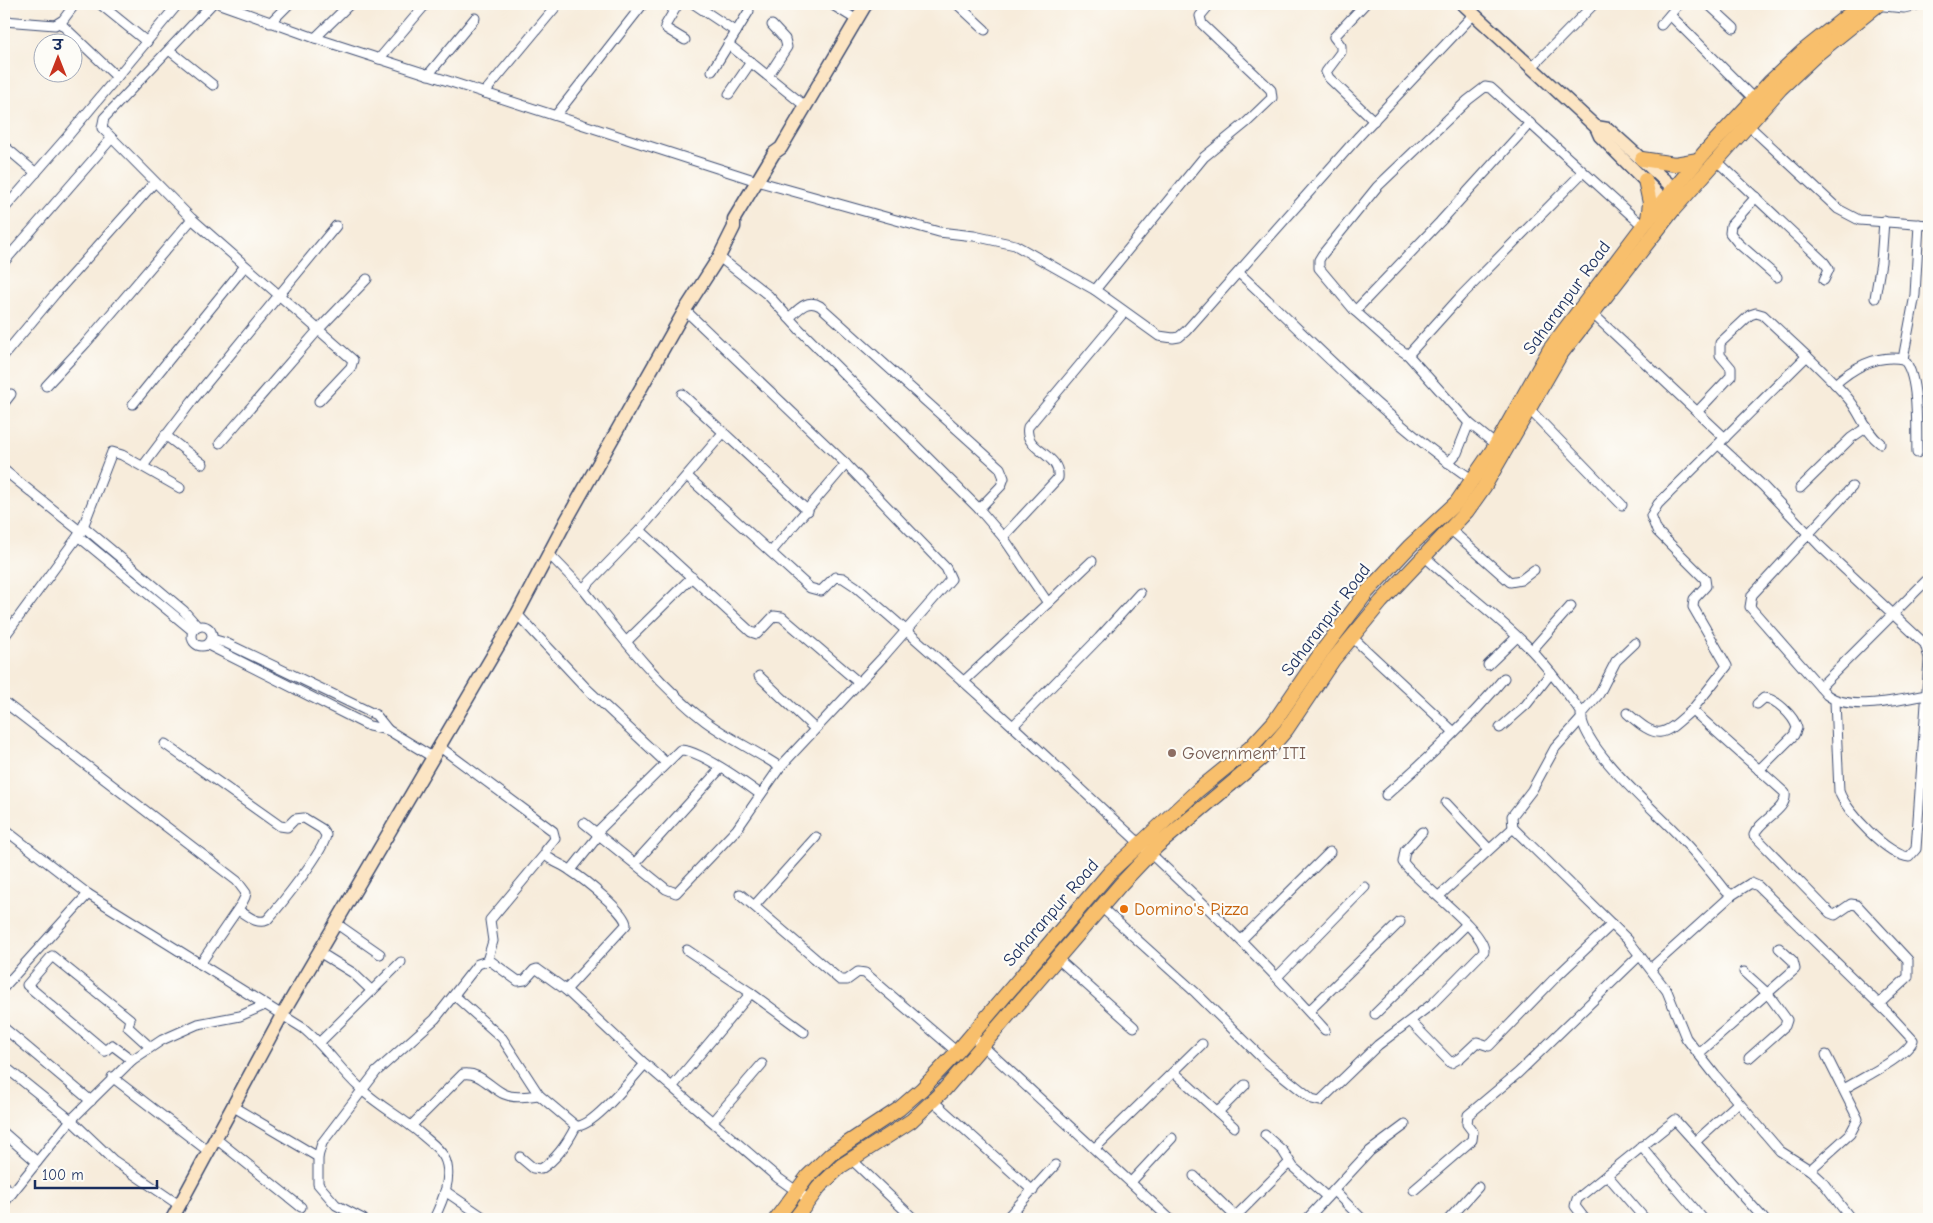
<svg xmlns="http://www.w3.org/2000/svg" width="1933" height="1223" viewBox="0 0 1933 1223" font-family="'Comic Neue','Playpen Sans Deva',sans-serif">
<rect width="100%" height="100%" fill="#fdfcf7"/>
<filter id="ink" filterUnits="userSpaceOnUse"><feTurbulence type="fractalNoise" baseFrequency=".02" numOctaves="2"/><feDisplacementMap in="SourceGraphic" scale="10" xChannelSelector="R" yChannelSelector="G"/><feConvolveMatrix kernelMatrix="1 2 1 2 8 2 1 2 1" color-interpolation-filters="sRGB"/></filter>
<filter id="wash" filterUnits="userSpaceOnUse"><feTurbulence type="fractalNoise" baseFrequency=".0096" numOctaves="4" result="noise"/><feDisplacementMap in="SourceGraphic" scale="20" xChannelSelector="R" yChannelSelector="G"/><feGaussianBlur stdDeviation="1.12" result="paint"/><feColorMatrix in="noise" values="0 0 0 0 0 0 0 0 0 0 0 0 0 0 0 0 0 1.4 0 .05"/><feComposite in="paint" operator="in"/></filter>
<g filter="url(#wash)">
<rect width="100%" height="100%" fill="#f7ecdb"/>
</g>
<g filter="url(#ink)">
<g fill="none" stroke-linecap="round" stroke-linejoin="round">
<!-- street casing -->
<g stroke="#3c4b71" stroke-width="11">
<g id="street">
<path d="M 100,4 L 147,42"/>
<path d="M 212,4 L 104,118 L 102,128 L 192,219 L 353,360 L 351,367 L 319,401"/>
<path d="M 220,4 L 315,38 L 757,181 L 939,232 L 974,236 L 1015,245 L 1095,290 L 1159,336 L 1173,338 L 1179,337 L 1186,331 L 1359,136 L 1474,14"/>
<path d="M 678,4 L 665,26 L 667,29 L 685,40"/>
<path d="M 694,4 L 736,32"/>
<path d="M 831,4 L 857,20"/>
<path d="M 957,4 L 985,30"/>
<path d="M 1365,4 L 1334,37 L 1341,46 L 1341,52 L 1326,72 L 1329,78 L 1374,121"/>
<path d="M 1708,4 L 1734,28"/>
<path d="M 1874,5 L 1904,8 L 1921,4"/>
<path d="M 1670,15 L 1754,99"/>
<path d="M 4,21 L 55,25 L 63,20 L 75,4"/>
<path d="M 60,23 L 117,77"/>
<path d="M 270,23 L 289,4"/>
<path d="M 1661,25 L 1679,4"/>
<path d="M 315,38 L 350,4"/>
<path d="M 728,44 L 805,106"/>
<path d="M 169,50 L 213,85"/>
<path d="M 379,59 L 425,5"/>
<path d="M 1531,68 L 1594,4"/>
<path d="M 712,71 L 749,11"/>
<path d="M 428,75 L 475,18"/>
<path d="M 768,76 L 787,47 L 785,39 L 772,25"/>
<path d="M 484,93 L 558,4"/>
<path d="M 729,94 L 751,62"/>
<path d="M 556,115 L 643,4"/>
<path d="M 1747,124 L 1838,209 L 1859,220 L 1929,225"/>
<path d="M 4,146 L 36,173"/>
<path d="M 1718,162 L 1824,262 L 1829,269 L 1824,280"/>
<path d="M 1756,197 L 1731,225 L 1730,233 L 1738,243 L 1777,277"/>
<path d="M 4,209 L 67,137 L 178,4"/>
<path d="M 719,257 L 768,295 L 799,329 L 979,509 L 1003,537 L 1048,603 L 963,682"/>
<path d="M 4,262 L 111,139"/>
<path d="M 1239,273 C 1315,343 1387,422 1473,480"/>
<path d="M 1095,290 L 1204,157 L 1247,122 L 1272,98 L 1271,90 L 1263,82 L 1202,24 L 1200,16 L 1210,4"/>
<path d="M 1875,298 L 1881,262 L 1884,221"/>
<path d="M 1355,311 L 1440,222 L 1530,123"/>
<path d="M 1593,314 L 1725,438"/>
<path d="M 789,318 C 798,310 807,298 820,306 L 1000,468 L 1004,478 L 1001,486 L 979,509"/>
<path d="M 4,355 L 55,294 L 154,183"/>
<path d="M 1408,355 L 1461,296 L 1583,172"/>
<path d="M 1807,356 L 1658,504 L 1651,516 L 1657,531 L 1705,579 L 1706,586 L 1694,599 L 1693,607 L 1727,666 L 1692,710 L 1785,793 C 1788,810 1759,820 1754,835 L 1830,913 L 1835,915 L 1851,904 L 1857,905 L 1908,960 L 1908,977 L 1879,1004"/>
<path d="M 1903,359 L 1915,295 L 1919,224"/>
<path d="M 1835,384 C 1854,367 1877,354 1903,359 C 1920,375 1916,431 1917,453"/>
<path d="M 46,386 L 86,343 L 192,219"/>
<path d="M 682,394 L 808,511"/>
<path d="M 4,403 L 11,394"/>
<path d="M 133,404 L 245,266"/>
<path d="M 1529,409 L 1622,505"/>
<path d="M 1698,411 L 1731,376 L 1731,368 L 1720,355 L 1720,343 L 1750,315 L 1756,313 L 1763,315 C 1791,342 1821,367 1847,397 C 1860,411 1865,432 1880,443"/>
<path d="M 723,433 L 640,530 L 583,589 C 620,635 658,685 705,721 C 728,738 756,751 780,767"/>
<path d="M 165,435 L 203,464"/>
<path d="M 220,443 L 319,329 L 367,279"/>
<path d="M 1496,445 L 1469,423 L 1408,355 L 1392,344 L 1355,311 L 1319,268 L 1319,260 L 1322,255 L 1377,187 L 1468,100 L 1485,87 L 1491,88 L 1643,226"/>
<path d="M 1719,445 L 1763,486 L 1820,546 L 1925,644 L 1929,658"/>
<path d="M 1448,463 L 1457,453 L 1469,423"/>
<path d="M 143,466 L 192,401 L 336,226"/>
<path d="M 4,470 L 81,532"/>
<path d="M 687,476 L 810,588 L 821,591 L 835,577 L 843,578 L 855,586 C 942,661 1027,738 1111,817 C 1185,885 1258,954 1325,1030"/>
<path d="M 1852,487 L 1752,595 L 1750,607 L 1827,695 C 1850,712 1899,700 1926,695"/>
<path d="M 1800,488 L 1851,438 L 1867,427"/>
<path d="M 84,527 L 184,611 L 198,627"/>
<path d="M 1450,529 L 1510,582 L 1521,580 L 1534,570"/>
<path d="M 640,530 L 751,632 L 757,634 L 774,616 L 782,617 L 858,682"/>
<path d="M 78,536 L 193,631"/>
<path d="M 1003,537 L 1058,478 C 1061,453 1023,451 1028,427 L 1124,312"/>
<path d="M 771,552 L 846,464"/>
<path d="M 549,554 L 583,589"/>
<path d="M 1423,555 C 1458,588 1499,616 1532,651 C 1550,670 1566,692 1582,713"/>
<path d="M 1048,603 L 1092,561"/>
<path d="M 517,614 L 586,688 L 665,762"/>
<circle cx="202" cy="636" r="10"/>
<path d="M 4,637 L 81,532 L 112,452 L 122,455 L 180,488"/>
<path d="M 1352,637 L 1454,732"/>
<path d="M 212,639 L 226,643 L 376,715 L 388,730 L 434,758"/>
<path d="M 626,642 L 692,577"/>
<path d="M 1635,643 L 1616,661 L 1599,694 L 1581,715 C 1585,751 1654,809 1679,836 C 1696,853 1711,872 1726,891 L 1732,895 L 1751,883 L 1758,886 L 1889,1014 L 1913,1040 C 1907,1057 1860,1079 1844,1089"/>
<path d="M 208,645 L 369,726 L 388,730"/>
<path d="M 1532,650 L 1571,606"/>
<path d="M 1488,665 L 1517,637"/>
<path d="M 759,676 L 815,729"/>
<path d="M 1820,687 L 1929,578"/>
<path d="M 1835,701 L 1839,791 C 1845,811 1889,856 1909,857 L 1916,849 L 1929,660"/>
<path d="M 4,702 L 237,881 L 246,893 L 245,897 L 242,903 L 200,964"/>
<path d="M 1757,704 L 1764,698 C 1775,698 1794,716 1797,728 L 1794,735 L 1759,770"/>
<path d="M 1627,713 C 1659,741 1662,737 1692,710"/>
<path d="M 1582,718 L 1555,748 L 1532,790 L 1512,816 L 1513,828 L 1628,940 L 1667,991 L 1686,1038 L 1715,1075 L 1780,1151 L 1810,1170 L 1821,1180 L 1851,1219"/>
<path d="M 1013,726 L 1099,638 L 1140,593"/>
<path d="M 1500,728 L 1526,705 L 1551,673"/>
<path d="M 165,744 L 280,826 L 287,827 L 295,819 L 304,818 L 322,829 L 326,835 C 325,850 279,907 267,920 C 257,925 247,915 238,910"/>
<path d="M 1386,795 C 1428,758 1469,721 1504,678"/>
<path d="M 1446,803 L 1489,849"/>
<path d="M 584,823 L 666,889 L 676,893 L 737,829 L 780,767 L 883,657 L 951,579 L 946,568 L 846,464 L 685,310"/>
<path d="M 4,829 L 88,894 L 303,1028 C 325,1046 340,1070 361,1089 C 380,1107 403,1118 422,1135 C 430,1142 439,1148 444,1157 C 454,1176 442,1202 434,1219"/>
<path d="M 596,833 L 680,750 C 698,749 745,783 760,794"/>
<path d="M 635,863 L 721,768"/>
<path d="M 571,870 L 599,835"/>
<path d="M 740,894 L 840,980 L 847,980 L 858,972 L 865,973 L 957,1052"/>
<path d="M 1439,896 L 1513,828"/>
<path d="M 754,906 L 816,837"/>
<path d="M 1101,907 L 1196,993 L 1267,1063 L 1312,1099 L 1320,1101 L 1378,1045 L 1432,1004 L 1484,951 C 1485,930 1415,881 1403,862 L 1405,851 L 1422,832"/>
<path d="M 337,924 L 380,954"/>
<path d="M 1241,940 L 1330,852"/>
<path d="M 687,950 L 751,993 L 804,1032"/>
<path d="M 319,952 L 353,973 L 372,991"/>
<path d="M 1058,959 L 1134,1027"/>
<path d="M 487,961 L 493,941 L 490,920 L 545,854"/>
<path d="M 1651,968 L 1732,895"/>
<path d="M 1744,972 L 1768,994 L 1787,1020 L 1785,1026 L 1749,1058"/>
<path d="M 1277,977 L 1365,887"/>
<path d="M 4,987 L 88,894"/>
<path d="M 566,990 L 645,1064 L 778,1178 L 809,1200"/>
<path d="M 455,996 L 502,1038 L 539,1095 L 576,1126 C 593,1128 632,1078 645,1064"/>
<path d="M 1309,1011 L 1400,922"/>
<path d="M 1375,1014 L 1466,925"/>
<path d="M 1411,1022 L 1451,1063 L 1460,1058 L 1477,1042 L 1489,1046 L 1556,977 L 1612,924"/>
<path d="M 4,1028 L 91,1101"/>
<path d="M 971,1035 L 1170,1219"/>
<path d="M 319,1043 L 401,962"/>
<path d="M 1698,1054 L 1795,969 L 1793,961 L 1779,948"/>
<path d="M 132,1060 L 112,1045 L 105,1051 L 27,985 L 52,956 L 130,1019 L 128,1027 L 150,1047"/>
<path d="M 4,1066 L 71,1120 L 113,1160 L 179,1205"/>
<path d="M 1174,1072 L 1234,1127"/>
<path d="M 112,1077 L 208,1151"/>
<path d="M 673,1086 L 751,993"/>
<path d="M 932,1100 L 1033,1191"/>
<path d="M 232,1106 L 318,1157"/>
<path d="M 1218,1112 L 1245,1085"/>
<path d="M 713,1121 L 762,1064"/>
<path d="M 411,1126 L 463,1074 C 479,1071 491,1088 504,1094 C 515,1099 528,1096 539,1095"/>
<path d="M 4,1133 L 37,1162"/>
<path d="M 1265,1135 L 1283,1151 L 1293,1167 L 1327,1197"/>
<path d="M 215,1138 L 301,1207"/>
<path d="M 1695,1142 L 1738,1103"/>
<path d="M 1641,1146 L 1703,1219"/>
<path d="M 1095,1148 L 1202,1044"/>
<path d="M 520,1157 L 533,1168 L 541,1169 C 557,1159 568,1142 576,1126"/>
<path d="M 851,1159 L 914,1219"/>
<path d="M 1810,1170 L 1850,1134 L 1858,1119 L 1826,1055"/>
<path d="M 1607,1175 L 1645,1219"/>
<path d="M 1194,1176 L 1238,1219"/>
<path d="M 1131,1182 L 1172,1138"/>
<path d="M 4,1186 L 12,1193"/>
<path d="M 1414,1190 L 1472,1140 L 1473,1132 L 1467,1124 L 1468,1115 L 1518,1073 L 1640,955"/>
<path d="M 445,1191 L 486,1219"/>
<path d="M 1334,1191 L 1362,1219"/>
<path d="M 4,1203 L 71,1120 L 132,1060 L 162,1040 L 198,1024 L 240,1016 L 265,1005"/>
<path d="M 363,1219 L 336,1205 L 318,1184 L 318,1157 L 322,1143 L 376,1072 L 435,1019 L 478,964 L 487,961 L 492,962 L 518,981 L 525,980 L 534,970 L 537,969 L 566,990 L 626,925 C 627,913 582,878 571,871 C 564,865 555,863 548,857 L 546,850 L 555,839 L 553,831 L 440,747"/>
<path d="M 1006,1219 L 1055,1165"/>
<path d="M 1233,1219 L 1289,1163"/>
<path d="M 1307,1219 L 1370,1151 L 1405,1125"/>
<path d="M 1449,1219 L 1478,1187"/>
<path d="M 1585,1219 L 1575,1206 L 1577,1199 L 1675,1120 L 1764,1219"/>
</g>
</g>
<!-- secondary casing -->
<g stroke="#3c4b71" stroke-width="15">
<g id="secondary">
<path d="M 1463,4 L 1596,127 L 1600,136 L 1672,208"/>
<path d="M 1596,127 L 1608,129 L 1681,195"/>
<path d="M 172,1219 L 282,1015 L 517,614 L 566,521 L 685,310 L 719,257 L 734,227 L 734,219 L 774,153 L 781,148 L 866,4"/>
</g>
</g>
<!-- primary casing -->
<g stroke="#3c4b71" stroke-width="16">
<g id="primary">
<path d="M 1642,159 L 1675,164 L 1698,160"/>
<path d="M 1645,180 L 1650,203 L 1648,219"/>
<path d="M 776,1219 L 808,1176 L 831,1154 L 899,1109 L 922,1089 L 957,1052 L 1111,871 L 1197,791 L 1250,748 L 1274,722 L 1321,653 L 1367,592 L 1410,546 L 1457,502 L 1496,445 L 1550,349 L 1643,226 L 1705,152 L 1771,81 L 1802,52 L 1862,4"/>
<path d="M 795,1219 L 819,1187 L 841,1166 L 911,1121 L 944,1090 L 1121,884 L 1157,846 L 1262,758 L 1286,730 L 1333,660 L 1381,602 L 1467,511 L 1484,487 L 1560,355 L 1673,210 L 1780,89 L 1817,54 L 1879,4"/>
</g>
</g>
<!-- street -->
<use href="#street" stroke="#fff" stroke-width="9"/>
<!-- secondary -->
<use href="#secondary" stroke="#fce5c4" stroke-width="12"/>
<!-- primary -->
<use href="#primary" stroke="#f8bf6c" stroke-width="14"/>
</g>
</g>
<!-- markers -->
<circle fill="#8d6e63" stroke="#fdfcf7" stroke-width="2" cx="1172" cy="753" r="5"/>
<circle fill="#e8710a" stroke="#fdfcf7" stroke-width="2" cx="1124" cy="909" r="5"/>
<g text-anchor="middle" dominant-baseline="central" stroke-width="4.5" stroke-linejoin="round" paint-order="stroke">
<!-- street labels -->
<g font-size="18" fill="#1b2f5e" stroke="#fdfcf7">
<text transform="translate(1567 298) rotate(-54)">Saharanpur Road</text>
<text transform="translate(1326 620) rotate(-53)">Saharanpur Road</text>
<text transform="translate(1051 913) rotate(-49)">Saharanpur Road</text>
</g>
<!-- education labels -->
<g font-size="18" fill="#785e54" stroke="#fdfcf7" text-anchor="start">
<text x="1182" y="753">Government ITI</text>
</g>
<!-- food labels -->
<g font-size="18" fill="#c56008" stroke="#fdfcf7" text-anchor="start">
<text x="1134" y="909">Domino's Pizza</text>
</g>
</g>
<!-- margin -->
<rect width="1933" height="1223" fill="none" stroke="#fdfcf7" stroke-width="20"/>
<!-- north arrow -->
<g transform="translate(58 58)"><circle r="24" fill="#fdfcf7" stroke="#a3aaba"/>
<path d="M0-4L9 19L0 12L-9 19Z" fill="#c8321e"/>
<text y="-8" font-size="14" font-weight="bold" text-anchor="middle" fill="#1b2f5e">उ</text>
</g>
<!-- scale -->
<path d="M35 1180v8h122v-8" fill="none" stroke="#1b2f5e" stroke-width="2.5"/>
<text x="42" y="1180" font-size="15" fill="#1b2f5e" stroke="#fdfcf7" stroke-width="4" paint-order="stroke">100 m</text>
</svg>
